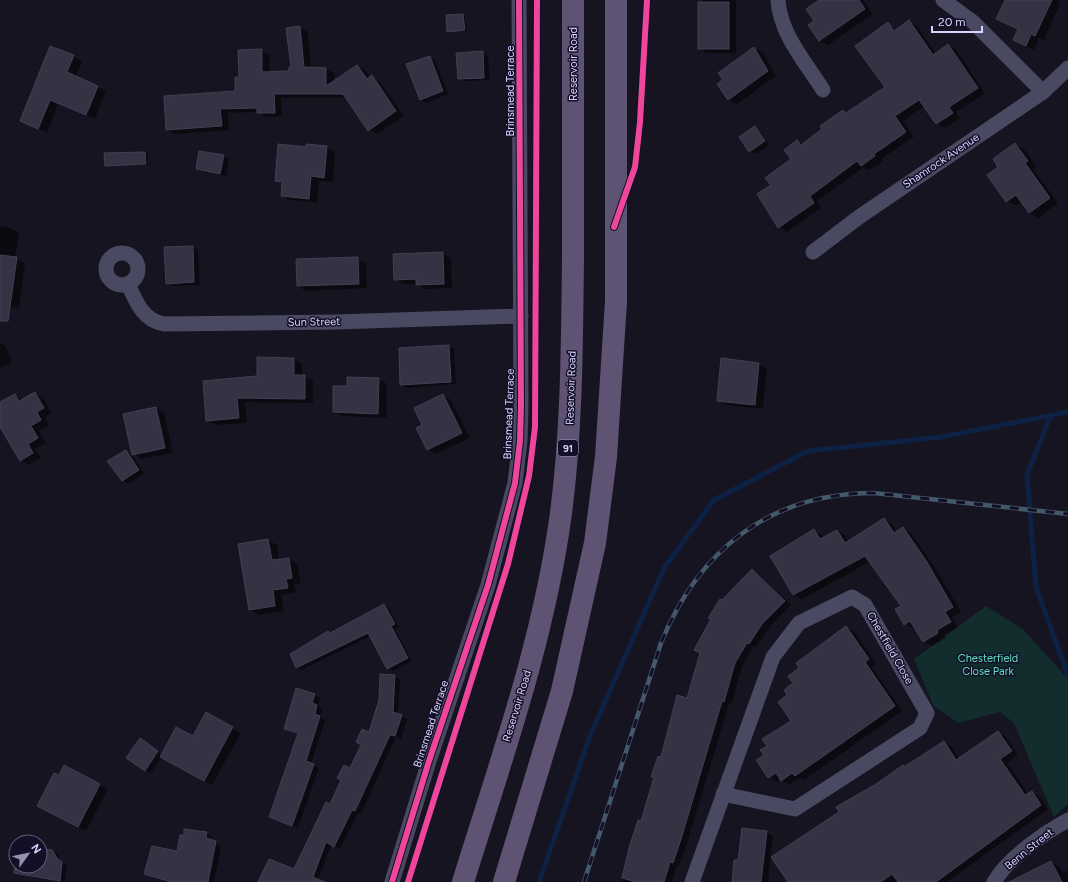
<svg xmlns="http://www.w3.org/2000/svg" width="1068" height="882" viewBox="0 0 1068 882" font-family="Figtree,sans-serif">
<rect width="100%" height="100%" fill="#161421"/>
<!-- green -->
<path fill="#132c2d" d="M 986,606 L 1023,629 L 1068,679 L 1068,804 L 1054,817 L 1014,723 L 1000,712 L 958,723 L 933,705 L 914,659 Z"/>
<!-- shadow -->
<g fill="#0007">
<path d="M 702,0 L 736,0 L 736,53 L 707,53 L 699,48 Z"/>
<path d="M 817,0 L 863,0 L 873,14 L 828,45 L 819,40 L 815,21 L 819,2 Z"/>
<path d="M 1006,0 L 1059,0 L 1058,3 L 1060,4 L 1044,40 L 1039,38 L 1034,50 L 1022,44 L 1019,30 L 997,19 Z"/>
<path d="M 463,15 L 465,16 L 467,31 L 448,31 Z"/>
<path d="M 909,22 L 917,26 L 936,54 L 948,45 L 956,50 L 985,93 L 956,112 L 960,118 L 944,128 L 936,124 L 924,106 L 903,121 L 914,137 L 881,159 L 883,161 L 869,170 L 864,167 L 817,201 L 821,208 L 787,232 L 779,227 L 772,185 L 793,159 L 797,141 L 803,144 L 823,129 L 843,111 L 848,113 L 886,87 L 888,24 L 897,30 Z"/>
<path d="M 300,27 L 308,32 L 311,69 L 326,69 L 334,73 L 334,82 L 357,66 L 365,70 L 370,78 L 372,76 L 379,81 L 404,116 L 377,134 L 369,130 L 347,98 L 281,98 L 282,117 L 266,117 L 258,112 L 228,113 L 229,130 L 175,134 L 167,130 L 236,92 L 240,78 L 261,50 L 269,55 L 270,73 L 290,72 L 290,54 Z"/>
<path d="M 754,48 L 763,53 L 776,76 L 737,104 L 728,99 L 724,80 Z"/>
<path d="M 483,52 L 488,56 L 490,80 L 464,81 L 459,78 Z"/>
<path d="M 73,56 L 82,61 L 75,77 L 106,91 L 95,119 L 58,104 L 47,133 L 21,120 Z"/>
<path d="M 429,57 L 435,60 L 448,94 L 427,103 L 421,100 L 408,65 Z"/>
<path d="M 755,128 L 760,131 L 769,145 L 755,154 L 750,151 Z"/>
<path d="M 1015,144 L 1024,149 L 1036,166 L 1033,169 L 1058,203 L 1038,218 L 1029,213 L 1022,202 L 1016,206 L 1007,201 L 1000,167 Z"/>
<path d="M 307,145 L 327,147 L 335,152 L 333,182 L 319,181 L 317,203 L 290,200 L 282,195 L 283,184 L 276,180 L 307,148 Z"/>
<path d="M 145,153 L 148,154 L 148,165 L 106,165 L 105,154 Z"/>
<path d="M 223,156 L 229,159 L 226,176 L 203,172 L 197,169 Z"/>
<path d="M 0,226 L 11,228 L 19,233 L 15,258 L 25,263 L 19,308 L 0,305 Z"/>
<path d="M 192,247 L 198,250 L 200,285 L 172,286 L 167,283 Z"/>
<path d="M 443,253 L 451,258 L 452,288 L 425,289 L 417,284 L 404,284 L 395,279 Z"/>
<path d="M 357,258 L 366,263 L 367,288 L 306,291 L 298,286 Z"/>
<path d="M 0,343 L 5,346 L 12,363 L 0,367 Z"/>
<path d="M 448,346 L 454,349 L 456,384 L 406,388 L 401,384 Z"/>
<path d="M 294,359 L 302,364 L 302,376 L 313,381 L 313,403 L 245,402 L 247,423 L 216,425 L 207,420 L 258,377 Z"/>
<path d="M 759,364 L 767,369 L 763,409 L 726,405 L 718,400 Z"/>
<path d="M 379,379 L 387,384 L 386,418 L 342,416 L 334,411 Z"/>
<path d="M 35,393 L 43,398 L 52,413 L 45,417 L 49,425 L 39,431 L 46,443 L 35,449 L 41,458 L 29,465 L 20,460 L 0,424 L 0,406 L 15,395 L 23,399 Z"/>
<path d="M 443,395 L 451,400 L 470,438 L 436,454 L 428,449 L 423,425 Z"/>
<path d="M 156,408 L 164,413 L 173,453 L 142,459 L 133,454 Z"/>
<path d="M 126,451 L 131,454 L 144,473 L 128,484 L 123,480 Z"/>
<path d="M 884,519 L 892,524 L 897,532 L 903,528 L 911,533 L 935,568 L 961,612 L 952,617 L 958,627 L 944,635 L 946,638 L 932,646 L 924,642 L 915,627 L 913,628 L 905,624 L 902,606 L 870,562 L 802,599 L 794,595 L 814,530 L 822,535 L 824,538 L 837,531 L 845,535 L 849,542 Z"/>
<path d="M 268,540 L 277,545 L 279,560 L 289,559 L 297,564 L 301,583 L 294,584 L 296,592 L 281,595 L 284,611 L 259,615 L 250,610 Z"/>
<path d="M 753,570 L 759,574 L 791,605 L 769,628 L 756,647 L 753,646 L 742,667 L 731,705 L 729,704 L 688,840 L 679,866 L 677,865 L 672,882 L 622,882 L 630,848 L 642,823 L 655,777 L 688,699 L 722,602 Z"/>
<path d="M 384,605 L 389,608 L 399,627 L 395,629 L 412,661 L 393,671 L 388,669 L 371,636 L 301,670 L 296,668 L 331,634 Z"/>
<path d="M 846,627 L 855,632 L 876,664 L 872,667 L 902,711 L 804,780 L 799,778 L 789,785 L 781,779 L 777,782 L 769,777 L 765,755 L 768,746 L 792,721 L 789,695 L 800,668 Z"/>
<path d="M 395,676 L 400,679 L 398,715 L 407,719 L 401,739 L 396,737 L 361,814 L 358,813 L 340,849 L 331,845 L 317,882 L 259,882 L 294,870 L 369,734 Z"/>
<path d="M 315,695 L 320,698 L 318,706 L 322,709 L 320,717 L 325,720 L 311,764 L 319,768 L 298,828 L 270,817 L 299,734 L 285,728 Z"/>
<path d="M 206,713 L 241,733 L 212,785 L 162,757 L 151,773 L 145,770 L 145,743 L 162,755 L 193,738 Z"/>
<path d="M 998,732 L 1005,736 L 1018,755 L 1007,763 L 1028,794 L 1032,792 L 1039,796 L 1048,809 L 947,882 L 789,882 L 840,812 L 877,785 L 944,742 L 951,746 L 959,759 Z"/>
<path d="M 99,785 L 108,789 L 86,831 L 47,811 Z"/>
<path d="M 766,832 L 773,836 L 768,882 L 733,882 L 739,861 Z"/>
<path d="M 206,833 L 212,836 L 211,841 L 221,846 L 214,882 L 169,882 L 146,874 Z"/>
<path d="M 40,850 L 52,851 L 58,854 L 62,863 L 67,866 L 65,882 L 31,877 L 25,874 L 27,866 L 40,866 Z"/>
<path d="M 1051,862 L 1060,867 L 1063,873 L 1068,870 L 1068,882 L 1018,882 Z"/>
</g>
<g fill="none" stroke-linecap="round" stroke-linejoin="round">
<!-- stream -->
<g stroke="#0d2144" stroke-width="5">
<path d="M 1051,415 L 1027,475 L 1036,587 L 1068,676"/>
<path d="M 539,882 L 590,736 L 664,568 L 714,500 L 808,451 L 941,437 L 1068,412"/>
</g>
</g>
<!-- building -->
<g fill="#343243" stroke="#433f54">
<path d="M 819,0 L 859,0 L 865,9 L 819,41 L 808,25 L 814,21 L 806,9 Z"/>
<path d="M 1005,0 L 1052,0 L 1035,36 L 1031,34 L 1026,46 L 1013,40 L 1018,29 L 996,19 Z"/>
<rect x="698" y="2" width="31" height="47"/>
<path d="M 463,14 L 465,30 L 447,32 L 446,15 Z"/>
<path d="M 909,20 L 933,55 L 948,44 L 978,88 L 949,107 L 953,113 L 936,124 L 919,100 L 895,116 L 906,132 L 874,154 L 875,156 L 861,166 L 857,161 L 810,196 L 814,203 L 778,228 L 757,194 L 771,185 L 765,178 L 791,159 L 784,150 L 797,140 L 801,145 L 822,129 L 820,126 L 843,110 L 846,113 L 885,87 L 855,46 L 888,22 L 894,31 Z"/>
<path d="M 300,26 L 304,67 L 326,68 L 326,86 L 357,65 L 367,79 L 372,75 L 396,111 L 368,131 L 343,94 L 274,94 L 275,113 L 257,113 L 257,108 L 220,109 L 222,126 L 166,130 L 164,96 L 235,91 L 235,77 L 239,77 L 238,50 L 262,49 L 262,72 L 289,71 L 289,67 L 291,67 L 286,28 Z"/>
<path d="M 50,46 L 74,55 L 67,72 L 98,86 L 86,115 L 50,100 L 38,129 L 20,121 Z"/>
<path d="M 754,47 L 768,71 L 728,100 L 717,84 L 723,80 L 718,73 Z"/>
<path d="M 483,51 L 484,78 L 458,79 L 456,53 Z"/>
<path d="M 430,56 L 443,91 L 420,100 L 406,64 Z"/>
<path d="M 755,126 L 765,141 L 749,152 L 739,137 Z"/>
<path d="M 1015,143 L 1028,161 L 1025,163 L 1050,198 L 1029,213 L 1016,195 L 1006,202 L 987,175 L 998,167 L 993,159 Z"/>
<path d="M 278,144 L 306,147 L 306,144 L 327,146 L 324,178 L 311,176 L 309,199 L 281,196 L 282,182 L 275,181 Z"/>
<path d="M 199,151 L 224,155 L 220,174 L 196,169 Z"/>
<path d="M 145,152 L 146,164 L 105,166 L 104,153 Z"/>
<path d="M 193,246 L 194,282 L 166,284 L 164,247 Z"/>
<path d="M 443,252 L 444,284 L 416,285 L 416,279 L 394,280 L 393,254 Z"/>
<path d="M 0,255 L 17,257 L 8,321 L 0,321 Z"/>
<path d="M 358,257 L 359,284 L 297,286 L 296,259 Z"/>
<path d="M 449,345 L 451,382 L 400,385 L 399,348 Z"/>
<path d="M 257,357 L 294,358 L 294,375 L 305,375 L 305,399 L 237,398 L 239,418 L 206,421 L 203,381 L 257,376 Z"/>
<path d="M 721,358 L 759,363 L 755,405 L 717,401 Z"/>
<path d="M 347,377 L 379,378 L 378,414 L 333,412 L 333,386 L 347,386 Z"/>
<path d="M 35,392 L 44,408 L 37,412 L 41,420 L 31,426 L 38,438 L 28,444 L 33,453 L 20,461 L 0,427 L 0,402 L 15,394 L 19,401 Z"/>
<path d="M 443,394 L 462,433 L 427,450 L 416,428 L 422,425 L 414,408 Z"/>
<path d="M 156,407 L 165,448 L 132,455 L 123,414 Z"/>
<path d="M 126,450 L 139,470 L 122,481 L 107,461 Z"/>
<path d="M 884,518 L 894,533 L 903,527 L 927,562 L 953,607 L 945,612 L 951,622 L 937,630 L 938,633 L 923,642 L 910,621 L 904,625 L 895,609 L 901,606 L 865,556 L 793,595 L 770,556 L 814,529 L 820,539 L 837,530 L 845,543 Z"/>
<path d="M 268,539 L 272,560 L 289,558 L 292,578 L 286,579 L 288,588 L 273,590 L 275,606 L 249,610 L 238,544 Z"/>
<path d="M 752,569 L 785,601 L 762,624 L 749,644 L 747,643 L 735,663 L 724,702 L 722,701 L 682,836 L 673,863 L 670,862 L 664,882 L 636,882 L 622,878 L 629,848 L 638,820 L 641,821 L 654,777 L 651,777 L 658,756 L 661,757 L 677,695 L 687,698 L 700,653 L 694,650 L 711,619 L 708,618 L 720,599 L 722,600 Z"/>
<path d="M 384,604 L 395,624 L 391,626 L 408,658 L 387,669 L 368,633 L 296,668 L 290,654 L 328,631 L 330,633 Z"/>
<path d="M 846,626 L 869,659 L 865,662 L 895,706 L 795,776 L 792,773 L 781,781 L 776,773 L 768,778 L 756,760 L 764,755 L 760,750 L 767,746 L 762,739 L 791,721 L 778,702 L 787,695 L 784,690 L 793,683 L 788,676 L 799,668 L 796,663 Z"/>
<path d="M 380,674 L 395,675 L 393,712 L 402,715 L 395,736 L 390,735 L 355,811 L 352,810 L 334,847 L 326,842 L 313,877 L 325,882 L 258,882 L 269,859 L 294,869 L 326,802 L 330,804 L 341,780 L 337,778 L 344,765 L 350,768 L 361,745 L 356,742 L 362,729 L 369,732 L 379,700 Z"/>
<path d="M 296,688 L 315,694 L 312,703 L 317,705 L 315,714 L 320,716 L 306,761 L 314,764 L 292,826 L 269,817 L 298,733 L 284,729 Z"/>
<path d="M 206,712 L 233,727 L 204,781 L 160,757 L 176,727 L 193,736 Z"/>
<path d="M 998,731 L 1012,751 L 1000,759 L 1025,795 L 1032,791 L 1041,805 L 936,882 L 898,882 L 892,874 L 881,882 L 788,882 L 771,857 L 839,812 L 836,807 L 876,784 L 903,765 L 904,767 L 944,741 L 956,760 Z"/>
<path d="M 140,738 L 158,751 L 145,771 L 126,758 Z"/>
<path d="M 64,765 L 100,784 L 78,827 L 37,806 L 54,773 L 59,775 Z"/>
<path d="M 742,828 L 767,831 L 761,882 L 732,882 L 734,860 L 738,860 Z"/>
<path d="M 184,829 L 207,832 L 206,838 L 216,841 L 208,882 L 172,882 L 144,874 L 152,846 L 177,851 L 180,835 L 184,835 Z"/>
<path d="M 40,849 L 52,850 L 57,858 L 62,862 L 60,881 L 14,873 L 15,866 L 40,866 Z"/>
<path d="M 1051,861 L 1062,882 L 1009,882 Z"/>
</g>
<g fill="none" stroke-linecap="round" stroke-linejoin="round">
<!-- street -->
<g stroke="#4a4962" stroke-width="15">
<path d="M 778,0 C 780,34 806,63 823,90"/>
<path d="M 943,0 L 973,22 L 1043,92"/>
<path d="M 813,252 L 859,217 L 1043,92 L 1068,68"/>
<circle cx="122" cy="269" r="16"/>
<path d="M 128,284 C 136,302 143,320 164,324 L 336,322 L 521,316"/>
<path d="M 392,882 L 429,761 L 488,585 L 502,532 L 515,483 L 520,441 L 521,406 L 519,0"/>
<path d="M 692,882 L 773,657 L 799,623 L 852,597 L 865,605 L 927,713 L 920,728 L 795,809 L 723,794"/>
<path d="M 994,882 C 1008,858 1044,833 1068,820"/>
</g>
<!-- primary -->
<g stroke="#5e5373" stroke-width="22">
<path d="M 463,882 C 501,760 544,640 561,513 C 572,428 572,342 573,257 C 573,171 573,86 573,0"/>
<path d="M 504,882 L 562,691 L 595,543 L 606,457 L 616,301 L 616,0"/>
</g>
<!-- rail casing -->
<g stroke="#43596b" stroke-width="4.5">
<path id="rail" d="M 584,882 L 661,643 C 699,549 771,493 874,493 L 1068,514"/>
</g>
<!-- rail -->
<use href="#rail" stroke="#130f26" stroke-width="3" stroke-dasharray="9" stroke-linecap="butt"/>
<!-- cycleway casing -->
<g stroke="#130f26" stroke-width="8">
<g id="cycleway">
<path d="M 614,227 L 635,167 L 640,122 L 647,0"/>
<path d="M 392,882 L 429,761 L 488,585 L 502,532 L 515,483 L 520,441 L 521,406 L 519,0"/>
<path d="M 408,882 L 508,564 L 529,476 L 535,427 L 537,0"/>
</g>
</g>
<!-- cycleway -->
<use href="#cycleway" stroke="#ed469a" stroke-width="6"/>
</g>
<g text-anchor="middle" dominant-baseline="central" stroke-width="3" stroke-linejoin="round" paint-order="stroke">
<!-- shield labels -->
<rect fill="#130f26" stroke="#9e99be" stroke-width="1" x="558" y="440" width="20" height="16" rx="3"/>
<g font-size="10" font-weight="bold" fill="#d9d4ff">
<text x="568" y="448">91</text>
</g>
<!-- street labels -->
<g font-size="11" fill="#d9d4ff" stroke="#130f26">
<text transform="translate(573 64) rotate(-90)">Reservoir Road</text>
<text transform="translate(510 91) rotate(-90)">Brinsmead Terrace</text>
<text transform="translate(941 161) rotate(-34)">Shamrock Avenue</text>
<text transform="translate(314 322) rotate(-1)">Sun Street</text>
<text transform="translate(571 388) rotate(-88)">Reservoir Road</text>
<text transform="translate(509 414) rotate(-88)">Brinsmead Terrace</text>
<text transform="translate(890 648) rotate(60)">Chestfield Close</text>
<text transform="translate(517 706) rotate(-73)">Reservoir Road</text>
<text transform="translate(431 724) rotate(-72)">Brinsmead Terrace</text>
<text transform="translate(1029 849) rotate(-39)">Benn Street</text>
</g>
<!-- park labels -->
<g font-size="11" fill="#5fe0c0" stroke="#130f26">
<text x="988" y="658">Chesterfield<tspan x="988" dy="13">Close Park</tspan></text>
</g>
</g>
<!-- north arrow -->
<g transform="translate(28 854) rotate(57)"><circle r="19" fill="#130f26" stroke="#625e7d"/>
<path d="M0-3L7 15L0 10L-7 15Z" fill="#9591b1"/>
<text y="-6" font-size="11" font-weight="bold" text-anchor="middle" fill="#d9d4ff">N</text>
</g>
<!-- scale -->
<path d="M932 26v6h50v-6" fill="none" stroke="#d9d4ff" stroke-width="2"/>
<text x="938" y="26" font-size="12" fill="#d9d4ff" stroke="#130f26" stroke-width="3" paint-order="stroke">20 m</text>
</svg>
